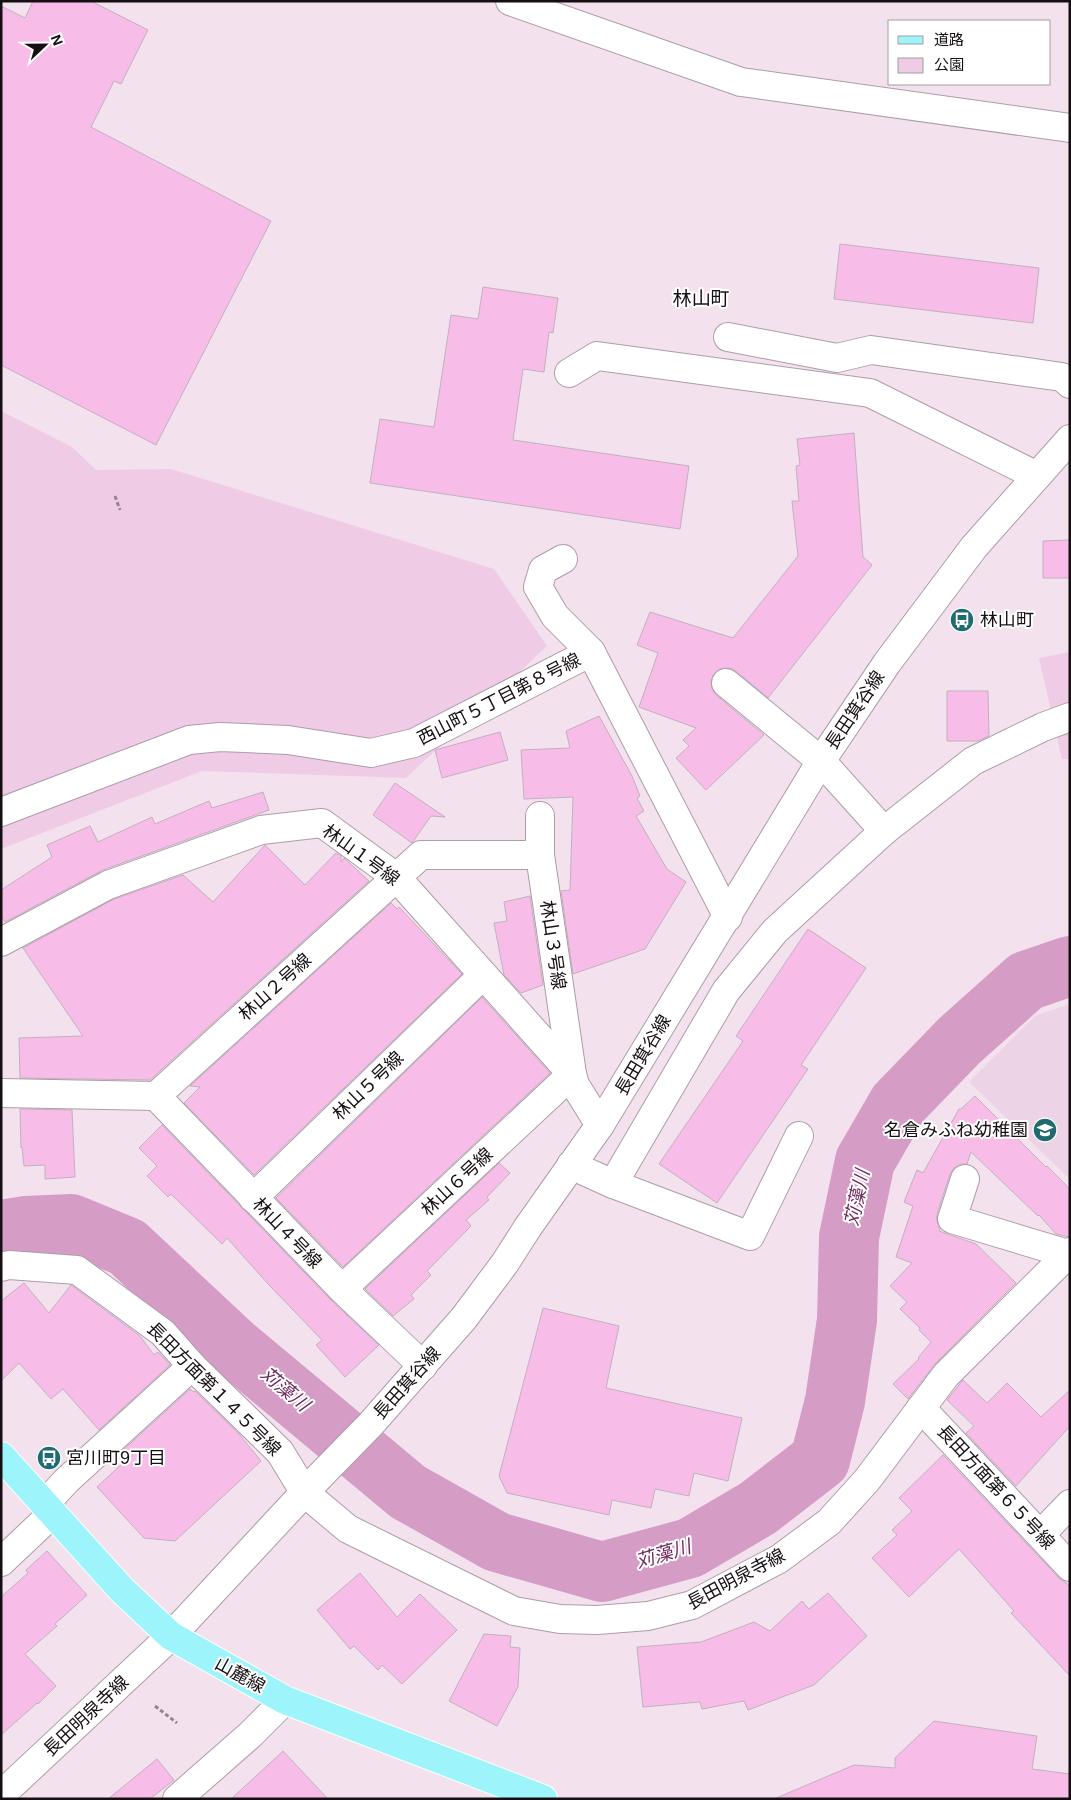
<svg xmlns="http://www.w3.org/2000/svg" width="1071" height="1800" viewBox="0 0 1071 1800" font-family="Helvetica,'Noto Sans JP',sans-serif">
<rect width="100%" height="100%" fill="#f4e1ee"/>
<!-- built -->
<path fill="#ecd3e5" d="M 1070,1004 L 1070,1179 L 969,1082 L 1035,1016 Z"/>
<!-- green -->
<g fill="#efcbe5">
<path d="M 1,411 L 72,447 L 96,470 L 171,469 L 494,569 L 547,646 L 406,778 L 202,771 L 1,849 Z"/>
<path d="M 1070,652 L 1070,759 L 1062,759 L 1039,658 Z"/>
</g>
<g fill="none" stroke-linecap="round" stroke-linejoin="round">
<!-- river -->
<path stroke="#d59dc6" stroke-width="60" d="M 1,1230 L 25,1226 L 71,1224 L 127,1247 L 234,1347 L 408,1492 L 497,1542 L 602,1572 L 690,1548 L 758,1508 L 820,1460 L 835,1401 L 847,1320 L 849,1237 L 865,1161 L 898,1104 L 959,1041 L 1026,981 L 1070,966"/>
</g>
<!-- building -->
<g fill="#f7bde8" stroke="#c2b0bd">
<path d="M 33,1 L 91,1 L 148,30 L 121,84 L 114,81 L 91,127 L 271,221 L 156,445 L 1,365 L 1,6 L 25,18 Z"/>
<path d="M 840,244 L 1039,268 L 1033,323 L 834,299 Z"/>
<path d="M 483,287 L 558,298 L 553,333 L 549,332 L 544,372 L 523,369 L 513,440 L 689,466 L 680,529 L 370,483 L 380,419 L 434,427 L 451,315 L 478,319 Z"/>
<path d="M 854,433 L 863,557 L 872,565 L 768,698 L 736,671 L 729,668 L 720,669 L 714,674 L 711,681 L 712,689 L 716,695 L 764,735 L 706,790 L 676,758 L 689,746 L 683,740 L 696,728 L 639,707 L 658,653 L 637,645 L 650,612 L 733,638 L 798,556 L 792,501 L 799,501 L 796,466 L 800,465 L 797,439 Z"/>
<path d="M 1070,540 L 1070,578 L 1043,578 L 1043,541 Z"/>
<path d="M 947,691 L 988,691 L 989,736 L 978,741 L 947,741 Z"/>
<path d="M 599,716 L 632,776 L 640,796 L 637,798 L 644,811 L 636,816 L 667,869 L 686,882 L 645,949 L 573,974 L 561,891 L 570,890 L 573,797 L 524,799 L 521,750 L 570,748 L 566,731 Z"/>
<path d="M 500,732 L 508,760 L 442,778 L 435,750 Z"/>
<path d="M 395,783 L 445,817 L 431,816 L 412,843 L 373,815 Z"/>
<path d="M 263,792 L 269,810 L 103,870 L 5,922 L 1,917 L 1,890 L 52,857 L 47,845 L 90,826 L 98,842 L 152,817 L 155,824 L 209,801 L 212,808 Z"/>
<path d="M 265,845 L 305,885 L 336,853 L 341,856 L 341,862 L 344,858 L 369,881 L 150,1080 L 20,1078 L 19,1038 L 83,1036 L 23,948 L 114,899 L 183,875 L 213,902 Z"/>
<path d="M 530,896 L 543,985 L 521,993 L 504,975 L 494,923 L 507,921 L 504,902 Z"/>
<path d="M 391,903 L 397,909 L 399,907 L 462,974 L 254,1175 L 184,1103 L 200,1087 L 190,1086 Z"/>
<path d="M 808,929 L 866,968 L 801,1065 L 808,1069 L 717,1203 L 659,1164 L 743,1041 L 736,1036 Z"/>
<path d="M 482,997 L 550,1073 L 343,1267 L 276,1198 Z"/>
<path d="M 975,1096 L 1046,1167 L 1047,1166 L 1070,1189 L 1070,1237 L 1056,1234 L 1039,1215 L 1038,1216 L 971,1152 L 967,1164 L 961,1164 L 954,1168 L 950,1174 L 937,1214 L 937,1222 L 940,1228 L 939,1231 L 976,1244 L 1016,1283 L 935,1364 L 908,1399 L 893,1384 L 919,1359 L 918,1358 L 931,1342 L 919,1330 L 920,1328 L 900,1309 L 907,1302 L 890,1286 L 912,1263 L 896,1257 L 913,1206 L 904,1202 L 917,1170 L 923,1173 L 959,1109 L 961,1109 Z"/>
<path d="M 20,1109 L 72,1110 L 75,1177 L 45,1179 L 45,1165 L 24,1166 L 22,1147 L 21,1148 Z"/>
<path d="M 162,1125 L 331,1300 L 379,1345 L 345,1377 L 316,1345 L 322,1340 L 269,1285 L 227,1238 L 222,1244 L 171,1194 L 168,1197 L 147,1176 L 157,1166 L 139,1148 Z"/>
<path d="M 499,1163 L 510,1173 L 487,1197 L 489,1200 L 466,1220 L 471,1226 L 427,1271 L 431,1275 L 411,1295 L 414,1299 L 393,1316 L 365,1289 Z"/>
<path d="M 24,1283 L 49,1313 L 71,1285 L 140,1336 L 154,1355 L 158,1352 L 170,1365 L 99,1430 L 63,1389 L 51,1399 L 19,1363 L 1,1381 L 1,1301 Z"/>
<path d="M 543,1308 L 619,1326 L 606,1388 L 742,1418 L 728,1481 L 694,1473 L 689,1496 L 655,1489 L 651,1508 L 612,1500 L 609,1515 L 507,1493 L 499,1476 Z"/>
<path d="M 963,1380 L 987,1403 L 1007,1383 L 1041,1417 L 1070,1390 L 1070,1426 L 1016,1486 L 966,1433 L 974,1426 L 947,1400 Z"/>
<path d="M 190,1389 L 194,1392 L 195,1391 L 239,1434 L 261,1461 L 175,1541 L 144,1538 L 97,1487 L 126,1460 L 120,1453 Z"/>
<path d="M 943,1455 L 1059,1578 L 1070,1586 L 1070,1676 L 1011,1613 L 1014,1611 L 959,1549 L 909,1597 L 872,1558 L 897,1535 L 892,1530 L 912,1511 L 899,1498 Z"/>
<path d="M 47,1551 L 87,1595 L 55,1624 L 57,1626 L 25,1654 L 56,1686 L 38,1704 L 37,1703 L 1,1735 L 1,1597 L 28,1573 L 26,1570 Z"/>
<path d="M 360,1573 L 397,1617 L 420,1594 L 457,1630 L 402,1684 L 382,1665 L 378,1670 L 354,1646 L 350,1649 L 317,1610 Z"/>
<path d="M 828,1593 L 867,1636 L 814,1685 L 748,1710 L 744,1701 L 702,1709 L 700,1702 L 643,1707 L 637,1647 L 701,1642 L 754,1622 L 770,1631 L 802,1601 L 809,1609 Z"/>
<path d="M 484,1634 L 511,1636 L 510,1647 L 520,1648 L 518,1687 L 497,1726 L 449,1701 Z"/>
<path d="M 934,1721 L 1037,1736 L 1032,1769 L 1070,1774 L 1070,1799 L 774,1799 L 854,1765 L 895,1768 L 895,1758 Z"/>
<path d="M 283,1751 L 328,1799 L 231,1799 L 268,1765 Z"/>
<path d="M 157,1759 L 174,1780 L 150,1799 L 108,1799 Z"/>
</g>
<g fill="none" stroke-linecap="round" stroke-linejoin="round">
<!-- minor casing -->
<g stroke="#ad9ca9" stroke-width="30">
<g id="minor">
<path d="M 510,1 L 741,82 L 1070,128"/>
<path d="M 728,337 L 837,358 L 871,350 L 1062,377 L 1070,384"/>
<path d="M 569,373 L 597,356 L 870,393 L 1037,476"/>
<path d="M 563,559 L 543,570 L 538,587 L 555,616 L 591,652 L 728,917"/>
<path d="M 726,683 L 821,761 L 884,831"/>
<path d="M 1,812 L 189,740 L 220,737 L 288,740 L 371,753 L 414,743 L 591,652"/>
<path d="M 1,942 L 108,885 L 261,830 L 322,823 L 396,877 L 572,1074 L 575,1085 L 600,1125"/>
<path d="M 1,1093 L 156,1096 L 421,855 L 540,855"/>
<path d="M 156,1096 L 342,1289 L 423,1366"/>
<path d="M 571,1165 L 613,1184 L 750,1236 L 799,1136"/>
<path d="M 965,1179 L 952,1219 L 1068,1254"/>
<path d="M 613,1184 L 726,991 L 775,931 L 884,831 L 973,761 L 1043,727 L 1070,717"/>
<path d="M 253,1198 L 483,975"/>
<path d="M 1,1267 L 9,1265 L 77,1270 L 163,1333 L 192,1366 L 280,1452 L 305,1493 L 348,1529 L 514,1611 L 560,1619 L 597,1620 L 648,1616 L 692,1605 L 779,1559 L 829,1522 L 867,1480 L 946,1375 L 1070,1252"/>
<path d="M 342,1289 L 572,1074 L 540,855 L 540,816"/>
<path d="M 921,1408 L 1070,1567"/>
<path d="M 45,1504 L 66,1481 L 192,1366"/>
<path d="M 1041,1534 L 1070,1504"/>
<path d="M 1,1562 L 53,1513"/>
<path d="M 1,1795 L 171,1636 L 320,1476 L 370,1425 L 464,1318 L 505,1263 L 528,1227 L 600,1125 L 821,761 L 887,663 L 974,547 L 1070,439"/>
<path d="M 177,1799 L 250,1735 L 285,1700"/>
</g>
</g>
<!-- major casing -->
<g stroke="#fff" stroke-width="30">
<path id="major" d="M 1,1456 L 122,1590 L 171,1636 L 285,1700 L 543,1799"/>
</g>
<!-- path -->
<g stroke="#93868f" stroke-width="3" stroke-dasharray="4 2.5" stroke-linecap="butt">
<path d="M 115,496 L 120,510"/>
<path d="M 155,1706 L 177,1723"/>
</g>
<!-- minor -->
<use href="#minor" stroke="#fff" stroke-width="28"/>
<!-- major -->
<use href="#major" stroke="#9ef4fb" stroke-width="28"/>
</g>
<!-- icons -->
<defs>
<g id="bus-disc" transform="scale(1.25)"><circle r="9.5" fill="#206b71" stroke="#fff"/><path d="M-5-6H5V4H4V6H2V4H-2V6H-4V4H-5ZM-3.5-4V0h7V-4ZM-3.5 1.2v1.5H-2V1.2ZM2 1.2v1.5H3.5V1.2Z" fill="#fff"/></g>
<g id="school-disc" transform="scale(1.25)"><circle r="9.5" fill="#206b71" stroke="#fff"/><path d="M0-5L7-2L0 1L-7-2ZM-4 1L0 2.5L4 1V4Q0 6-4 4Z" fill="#fff"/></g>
</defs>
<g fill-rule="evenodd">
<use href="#bus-disc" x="962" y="620"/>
<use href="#school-disc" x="1045" y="1130"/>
<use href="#bus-disc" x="49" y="1458"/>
</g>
<g text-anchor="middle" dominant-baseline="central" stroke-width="4" stroke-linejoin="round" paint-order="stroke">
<!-- poi labels -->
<g font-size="18" fill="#150f13" stroke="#fff" text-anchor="start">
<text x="980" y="620">林山町</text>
<text x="1028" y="1130" text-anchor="end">名倉みふね幼稚園</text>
<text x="66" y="1458">宮川町9丁目</text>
</g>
<!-- street labels -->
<g font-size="18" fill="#150f13" stroke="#fff">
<text transform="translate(499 699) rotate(-27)">西山町５丁目第８号線</text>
<text transform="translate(855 710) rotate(-56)">長田箕谷線</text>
<text transform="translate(361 855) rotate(36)">林山１号線</text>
<text transform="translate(553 945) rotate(82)">林山３号線</text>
<text transform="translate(275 987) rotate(-42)">林山２号線</text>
<text transform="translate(643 1055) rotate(-59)">長田箕谷線</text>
<text transform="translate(368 1086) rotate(-44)">林山５号線</text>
<text transform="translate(457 1182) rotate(-43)">林山６号線</text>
<text transform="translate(287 1233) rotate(46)">林山４号線</text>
<text transform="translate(407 1383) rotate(-48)">長田箕谷線</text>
<text transform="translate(214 1389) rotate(45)">長田方面第１４５号線</text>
<text transform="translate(996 1487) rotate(47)">長田方面第６５号線</text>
<text transform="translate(736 1579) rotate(-28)">長田明泉寺線</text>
<text transform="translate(240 1675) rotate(29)">山麓線</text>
<text transform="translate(86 1716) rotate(-43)">長田明泉寺線</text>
</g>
<!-- neighbourhood labels -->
<g font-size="19" fill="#150f13" stroke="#fff">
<text x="701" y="298">林山町</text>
</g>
<!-- water labels -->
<g font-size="19" font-style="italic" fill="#6e2c61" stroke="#fff">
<text transform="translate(857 1198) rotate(-78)">苅藻川</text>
<text transform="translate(285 1389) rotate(40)">苅藻川</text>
<text transform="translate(663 1554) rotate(-17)">苅藻川</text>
</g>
</g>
<!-- border -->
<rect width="1071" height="1800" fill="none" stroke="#150f13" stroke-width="5"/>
<!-- legend -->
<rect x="888" y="20" width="162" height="65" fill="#ffffff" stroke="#a19fa1"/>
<rect x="898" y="36" width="25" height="8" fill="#9ef4fb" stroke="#a19fa1"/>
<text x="934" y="45" font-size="15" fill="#150f13">道路</text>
<rect x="898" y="58" width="25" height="15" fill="#efcbe5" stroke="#a19fa1"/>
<text x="934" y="70" font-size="15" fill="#150f13">公園</text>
<!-- north arrow -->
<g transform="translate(45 45) rotate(68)" stroke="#ffffff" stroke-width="4" paint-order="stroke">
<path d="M0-4L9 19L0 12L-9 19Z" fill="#150f13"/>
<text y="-8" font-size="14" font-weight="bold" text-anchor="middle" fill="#150f13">N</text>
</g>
</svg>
